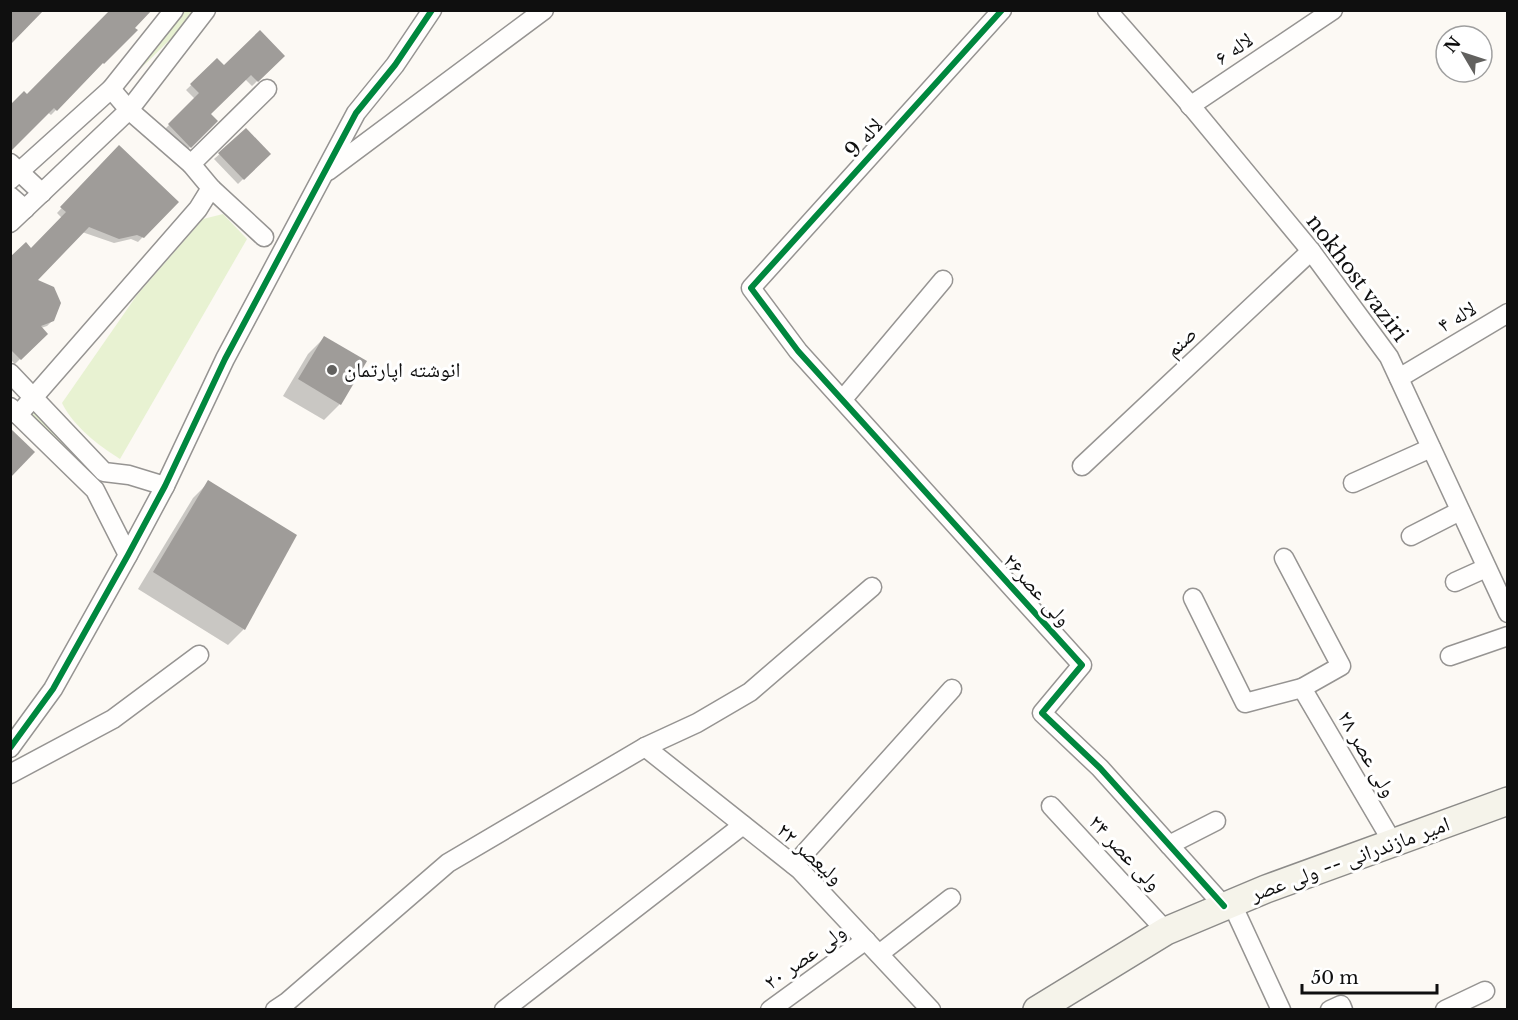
<svg xmlns="http://www.w3.org/2000/svg" width="1518" height="1020" viewBox="0 0 1518 1020" font-family="'Libre Baskerville','Noto Naskh Arabic',serif">
<rect width="100%" height="100%" fill="#fcf9f4"/>
<!-- green -->
<g fill="#e8f2d2">
<path d="M 175,11 L 199,11 L 125,84 Z"/>
<path d="M 223,214 L 247,239 L 120,459 C 98,445 74,427 62,403 L 137,295 L 203,219 Z"/>
<path d="M 35,411 L 86,462 L 80,465 L 31,416 Z"/>
</g>
<!-- shadow -->
<g fill="#0003">
<path d="M 133,28 L 135,30 L 51,115 L 27,96 Z"/>
<path d="M 283,56 L 252,86 L 245,79 L 209,114 L 216,121 L 185,152 L 164,130 L 195,99 L 186,90 L 217,60 L 224,67 Z"/>
<path d="M 246,131 L 269,154 L 238,184 L 214,159 Z"/>
<path d="M 119,147 L 177,202 L 138,242 L 131,239 L 114,243 L 82,232 L 36,280 L 53,320 L 47,326 L 41,328 L 46,333 L 15,364 L 10,359 L 10,259 L 31,250 L 62,218 L 57,213 Z"/>
<path d="M 324,338 L 340,404 L 324,420 L 283,396 L 308,354 Z"/>
<path d="M 209,482 L 244,629 L 228,645 L 138,589 L 193,498 Z"/>
</g>
<!-- building -->
<g fill="#9f9c99">
<path d="M 10,10 L 44,10 L 10,45 Z"/>
<path d="M 110,10 L 152,10 L 135,28 L 138,30 L 104,64 L 103,63 L 57,111 L 54,108 L 10,152 L 10,105 L 24,91 L 27,94 Z"/>
<path d="M 260,30 L 285,56 L 258,82 L 251,75 L 211,114 L 218,121 L 191,148 L 168,124 L 199,93 L 190,84 L 217,58 L 224,65 Z"/>
<path d="M 246,128 L 271,154 L 244,180 L 218,153 Z"/>
<path d="M 119,145 L 179,202 L 144,238 L 137,235 L 119,239 L 89,227 L 38,280 L 54,287 L 61,303 L 54,321 L 41,326 L 48,334 L 21,360 L 10,349 L 10,257 L 26,242 L 31,248 L 66,212 L 60,207 Z"/>
<path d="M 324,336 L 367,361 L 341,405 L 298,379 Z"/>
<path d="M 10,428 L 35,452 L 10,478 Z"/>
<path d="M 208,480 L 297,535 L 245,630 L 153,572 Z"/>
</g>
<g fill="none" stroke-linecap="round" stroke-linejoin="round">
<!-- street casing -->
<g stroke="#969492" stroke-width="21">
<g id="street">
<path d="M 1002,10 L 751,288 L 798,351 L 1082,665 L 1042,713 L 1100,768 L 1224,906"/>
<path d="M 1107,10 L 1186,100 L 1311,251 L 1389,357 L 1508,613"/>
<path d="M 111,89 L 129,110 L 191,164 L 211,188 L 264,237"/>
<path d="M 1190,106 L 1333,10"/>
<path d="M 10,163 L 42,193"/>
<path d="M 191,164 L 267,89"/>
<path d="M 328,171 L 544,10"/>
<path d="M 10,180 L 111,89 L 174,10"/>
<path d="M 10,196 L 25,209"/>
<path d="M 10,223 L 129,110 L 206,10"/>
<path d="M 10,373 L 104,472 L 129,475 L 165,486"/>
<path d="M 1399,378 L 1508,313"/>
<path d="M 843,399 L 943,280"/>
<path d="M 10,407 L 95,490 L 128,555"/>
<path d="M 18,415 L 198,209 L 211,188"/>
<path d="M 1082,466 L 1311,251"/>
<path d="M 1353,483 L 1431,448"/>
<path d="M 1411,536 L 1460,511"/>
<path d="M 1455,582 L 1486,568"/>
<path d="M 1193,598 L 1245,703 L 1302,688 L 1341,666 L 1284,558"/>
<path d="M 1450,656 L 1508,636"/>
<path d="M 1302,688 L 1393,843"/>
<path d="M 645,747 L 800,870 L 931,1010"/>
<path d="M 10,748 L 53,689 L 128,555 L 165,486 L 225,359 L 356,113 L 395,65 L 432,10"/>
<path d="M 10,774 L 113,719 L 199,655"/>
<path d="M 1051,806 L 1166,931"/>
<path d="M 1169,845 L 1216,821"/>
<path d="M 794,865 L 952,689"/>
<path d="M 1232,904 L 1281,1010"/>
<path d="M 879,954 L 951,898"/>
<path d="M 275,1010 L 287,1002 L 448,863 L 645,747 L 697,723 L 750,692 L 872,587"/>
<path d="M 504,1010 L 743,825"/>
<path d="M 770,1010 L 866,940"/>
<path d="M 1330,1010 L 1341,1005 L 1343,1010"/>
<path d="M 1445,1010 L 1485,991"/>
</g>
</g>
<!-- secondary casing -->
<g stroke="#8c8b89" stroke-width="30">
<path id="secondary" d="M 1037,1010 L 1166,931 L 1266,889 L 1508,801"/>
</g>
<!-- street -->
<use href="#street" stroke="#fffefd" stroke-width="18"/>
<!-- secondary -->
<use href="#secondary" stroke="#f5f3ea" stroke-width="27"/>
<!-- cycleway casing -->
<g stroke="#fff" stroke-width="10">
<g id="cycleway">
<path d="M 1002,10 L 751,288 L 798,351 L 1082,665 L 1042,713 L 1100,768 L 1224,906"/>
<path d="M 10,748 L 53,689 L 128,555 L 165,486 L 225,359 L 356,113 L 395,65 L 432,10"/>
</g>
</g>
<!-- cycleway -->
<use href="#cycleway" stroke="#00873e" stroke-width="6"/>
</g>
<!-- markers -->
<circle fill="#62615f" stroke="#fff" stroke-width="2" cx="332" cy="370" r="6"/>
<g text-anchor="middle" dominant-baseline="central" stroke-width="6" stroke-linejoin="round" paint-order="stroke">
<!-- street labels -->
<g font-size="21" fill="#0f0f0f" stroke="#fff">
<text transform="translate(1234 49) rotate(-34)">لاله ۶</text>
<text transform="translate(864 138) rotate(-48)">لاله 9</text>
<text transform="translate(1357 278) rotate(53)">nokhost vaziri</text>
<text transform="translate(1457 317) rotate(-31)">لاله ۴</text>
<text transform="translate(1181 342) rotate(-43)">صنم</text>
<text transform="translate(1037 590) rotate(48)">ولی عصر۲۶</text>
<text transform="translate(1367 754) rotate(60)">ولی عصر ۲۸</text>
<text transform="translate(1125 853) rotate(47)">ولی عصر ۲۴</text>
<text transform="translate(810 854) rotate(42)">ولیعصر ۲۲</text>
<text transform="translate(1350 859) rotate(-20)">امیر مازندرانی -- ولی عصر</text>
<text transform="translate(805 957) rotate(-36)">ولی عصر ۲۰</text>
</g>
<!-- poi labels -->
<g font-size="21" fill="#0f0f0f" stroke="#fff" text-anchor="start">
<text x="344" y="370">انوشته اپارتمان</text>
</g>
</g>
<!-- border -->
<rect width="1518" height="1020" fill="none" stroke="#0f0f0f" stroke-width="24"/>
<!-- north arrow -->
<g transform="translate(1464 54) rotate(309)"><circle r="28" fill="#ffffff" stroke="#9f9f9f" stroke-width="1.5"/>
<path d="M0-4.5L10 22L0 15L-10 22Z" fill="#62615f"/>
<text y="-9" font-size="16" font-weight="bold" text-anchor="middle" fill="#0f0f0f">N</text>
</g>
<!-- scale -->
<path d="M1302 984v9h135v-9" fill="none" stroke="#0f0f0f" stroke-width="3"/>
<text x="1311" y="984" font-size="18" fill="#0f0f0f" stroke="#ffffff" stroke-width="4.5" paint-order="stroke">50 m</text>
</svg>
